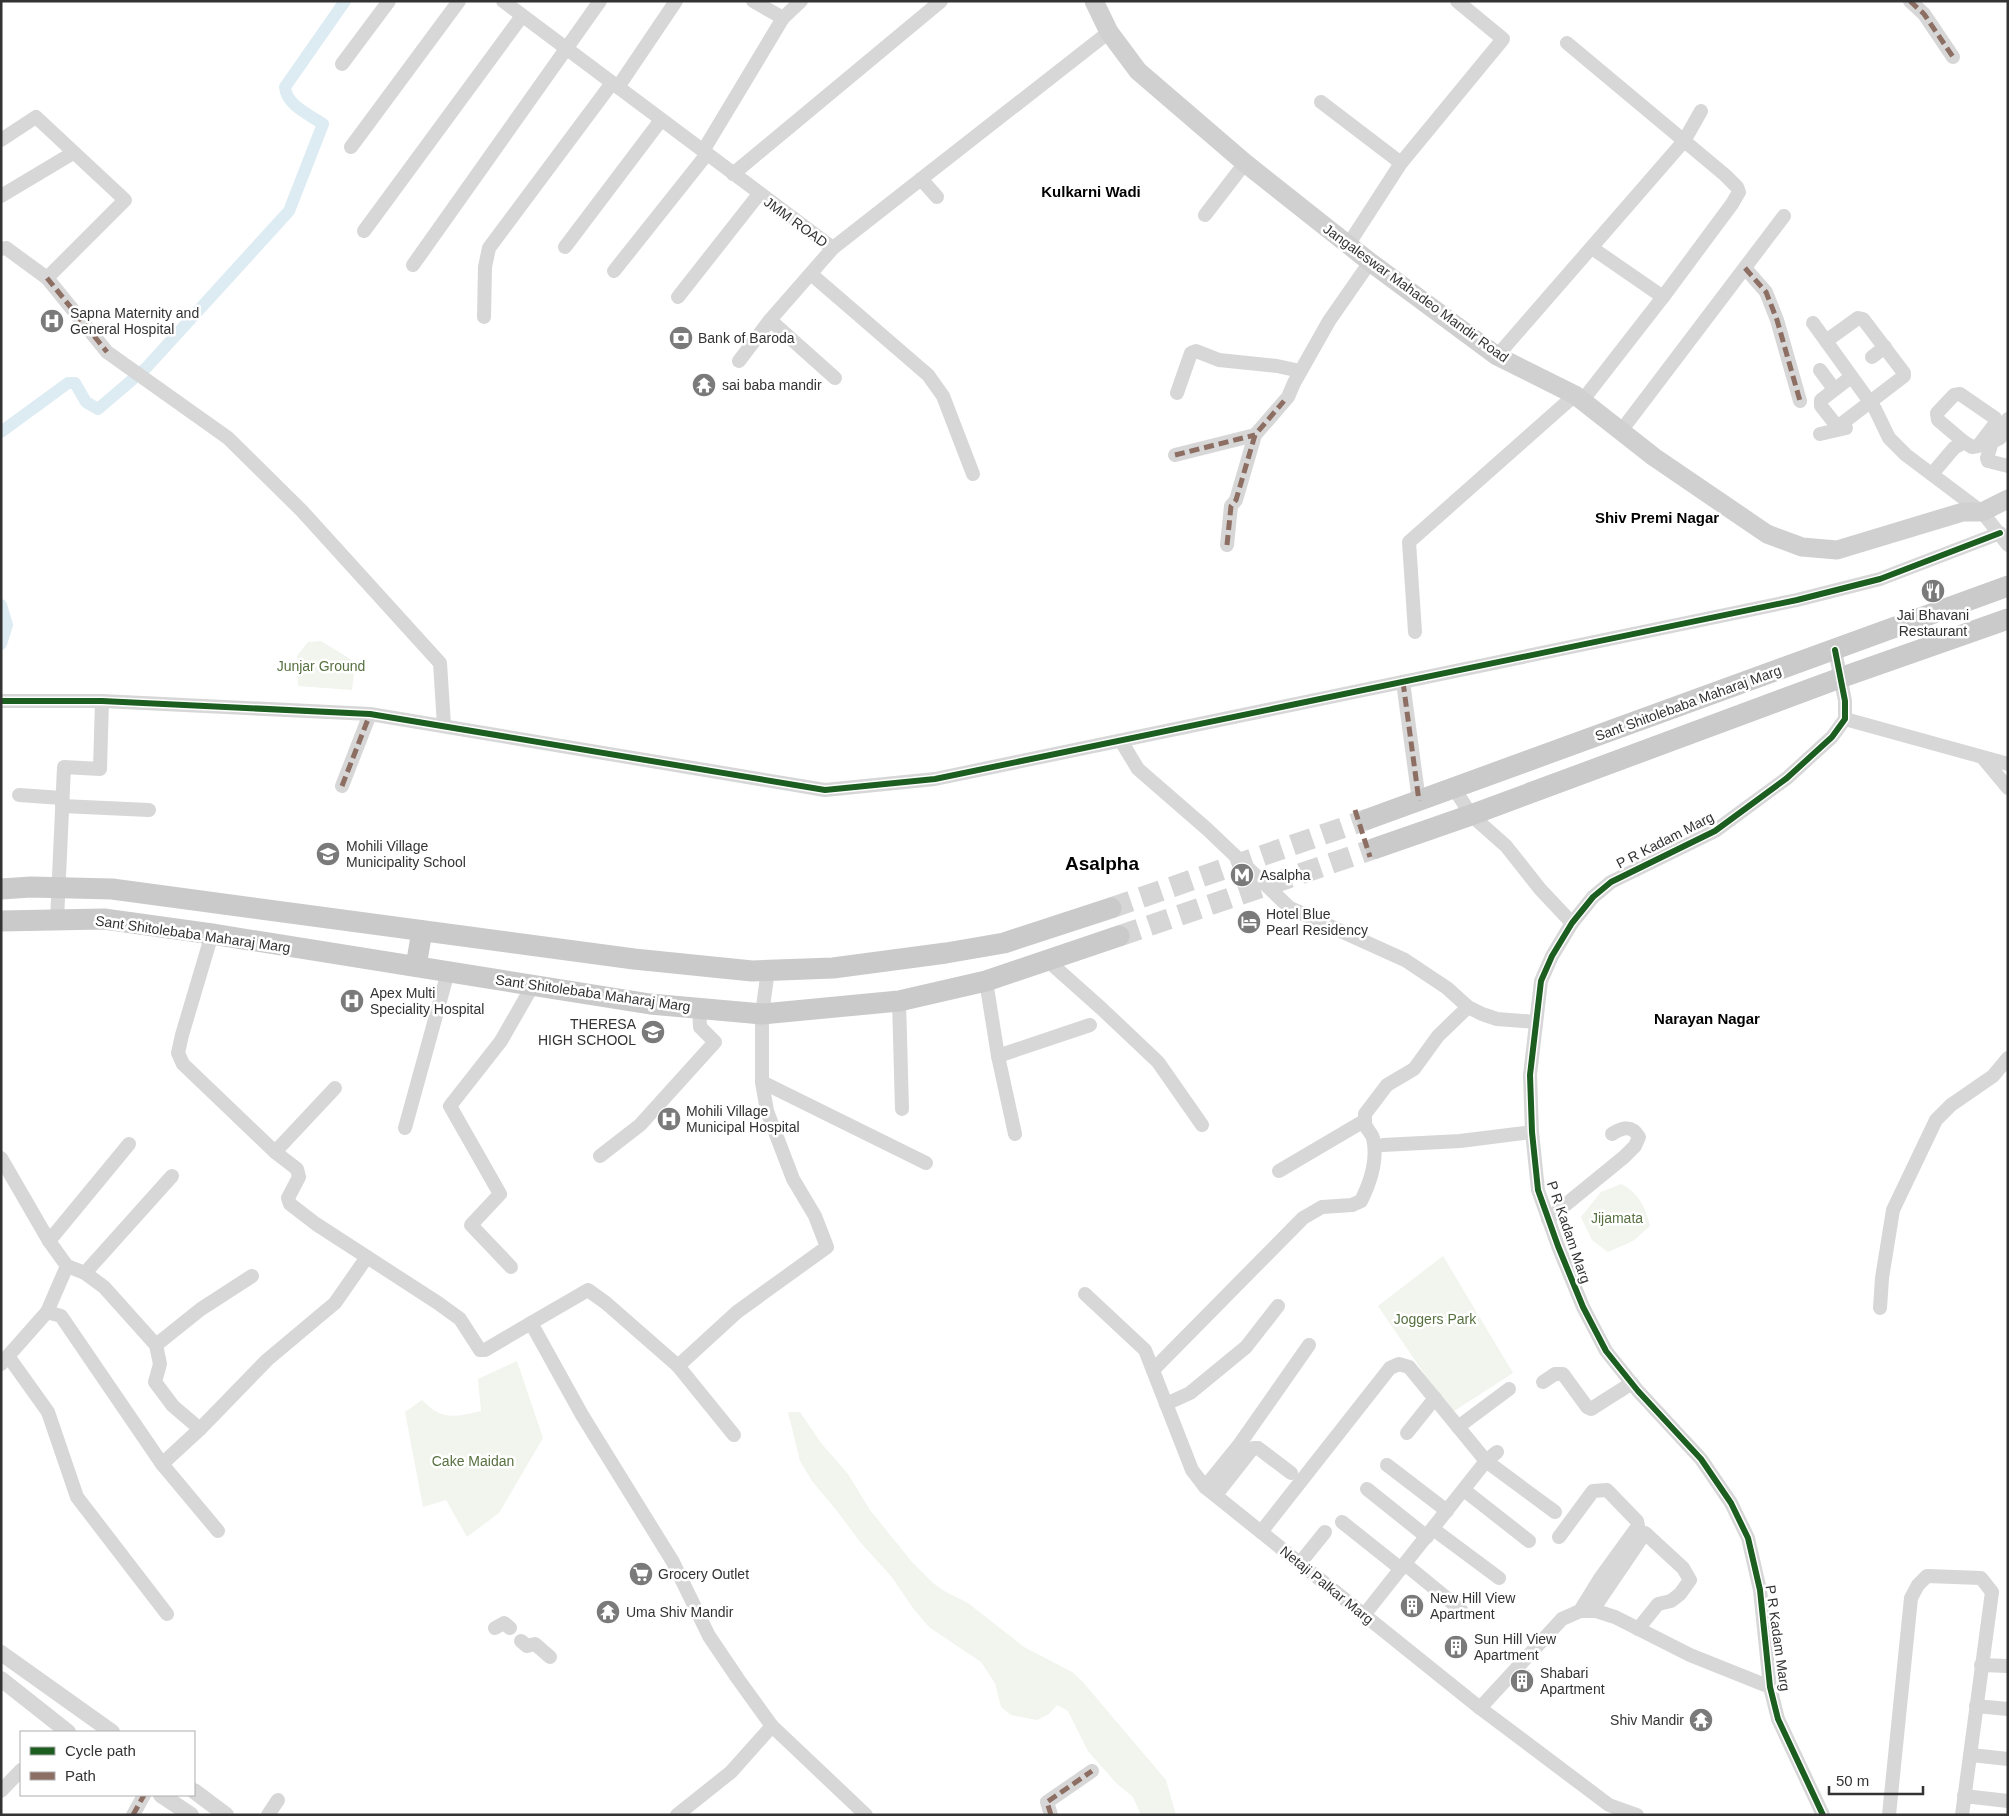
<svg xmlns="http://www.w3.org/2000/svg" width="2009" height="1816" viewBox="0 0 2009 1816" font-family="Arial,sans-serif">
<rect width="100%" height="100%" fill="#fff"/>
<!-- green -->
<g fill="#f1f5ed">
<path d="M 321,641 L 355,662 L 352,690 L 298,686 L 297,656 L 308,642 Z"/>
<path d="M 1621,1184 C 1639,1193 1645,1207 1650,1226 L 1633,1241 L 1608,1252 L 1592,1240 L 1581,1217 L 1601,1192 Z"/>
<path d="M 1443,1256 L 1513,1373 L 1451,1413 L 1378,1306 Z"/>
<path d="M 517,1361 L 543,1438 L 499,1513 L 467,1537 L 446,1500 L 423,1507 L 405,1412 L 422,1400 C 442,1421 455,1417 481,1411 L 478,1379 Z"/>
<path d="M 788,1412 L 800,1412 L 821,1443 L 848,1474 L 870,1510 L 912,1562 L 933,1583 L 944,1591 L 968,1603 L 1024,1647 L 1072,1672 L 1082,1681 L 1166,1780 L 1176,1815 L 1141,1815 L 1133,1797 L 1116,1783 L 1088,1751 L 1068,1711 L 1057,1705 L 1049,1714 L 1037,1720 L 1011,1715 L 1001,1707 L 995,1683 L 981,1662 L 929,1627 L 913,1608 L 891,1576 L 861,1543 L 837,1511 L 812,1481 L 800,1461 Z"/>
</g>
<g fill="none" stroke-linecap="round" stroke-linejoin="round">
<!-- canal -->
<g stroke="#ddebf3" stroke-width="12">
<path d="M 1,432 L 68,383 L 75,383 L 86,402 L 98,409 L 146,368 L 289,211 L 323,124 C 310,115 286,105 285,87 L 345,1"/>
<path d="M 1,605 L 7,625 L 1,644"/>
</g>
<!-- primary-tunnel -->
<g stroke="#d6d6d6" stroke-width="21" stroke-dasharray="21 11" stroke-linecap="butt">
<path d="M 1111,908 L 1368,819"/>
<path d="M 1119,936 L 1376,848"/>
</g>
<!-- minor -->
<g stroke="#d7d7d7" stroke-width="14">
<path d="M 503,1 L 833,248 L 1109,32"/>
<path d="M 753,1 L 783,18"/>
<path d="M 1910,1 L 1924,14 L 1953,57"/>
<path d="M 1567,43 L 1725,175 L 1737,187 L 1739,192 L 1732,204 L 1663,297 L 1582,401"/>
<path d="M 342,64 L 389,1"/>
<path d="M 618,87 L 676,1"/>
<path d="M 1321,102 L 1401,163"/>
<path d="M 1,140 L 36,117 L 125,200 L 47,278"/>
<path d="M 351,147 L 459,1"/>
<path d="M 703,151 L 783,18 L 801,1"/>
<path d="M 733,174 L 941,1"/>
<path d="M 921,179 L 937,197"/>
<path d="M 1,196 L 73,153"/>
<path d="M 1205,215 L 1245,163"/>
<path d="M 364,231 L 522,16"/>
<path d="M 1348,245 L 1401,163 L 1503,39 L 1457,1"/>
<path d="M 565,247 L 661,120"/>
<path d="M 1592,248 L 1663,297"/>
<path d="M 1,249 L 6,248 L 47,278 L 107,352 L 228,438 L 302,511 L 440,663 L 444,725"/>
<path d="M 413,265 L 600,1"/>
<path d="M 1745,268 L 1766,292 L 1777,320 L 1800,401"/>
<path d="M 614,271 L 707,154"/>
<path d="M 811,274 L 928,375 L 943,396 L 973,474"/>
<path d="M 678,297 L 759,194"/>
<path d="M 484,317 L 485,267 L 489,248 L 612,83"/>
<path d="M 770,320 L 835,378"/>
<path d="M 1813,323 L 1826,341"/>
<path d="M 1497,356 L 1684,141 L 1701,111"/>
<path d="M 1872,357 L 1885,347"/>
<path d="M 739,361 L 770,320 L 833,248"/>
<path d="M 1820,370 L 1834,389"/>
<path d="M 1851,377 L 1821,400 L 1821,406 L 1836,425 L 1840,425 L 1904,376 L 1904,373 L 1863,319 L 1858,318 L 1826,341 L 1875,409 L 1889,438 L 1906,455 L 1982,512 L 2008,545"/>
<path d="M 1177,393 L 1191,353 L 1196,351 L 1219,360 L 1277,366 L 1300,371"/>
<path d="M 2008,419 L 2000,438 L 1992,442 L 1987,458 L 1988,461 L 2008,466"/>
<path d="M 1621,431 L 1784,216"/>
<path d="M 1820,434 L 1846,428"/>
<path d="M 1175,455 L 1255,435"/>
<path d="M 1932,474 L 1954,448 L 1964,442 L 1972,447 L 1978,446 L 1995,424 L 1995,418 L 1960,394 L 1954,395 L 1937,413 L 1938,420 L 1964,442"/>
<path d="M 1227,545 L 1231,506 L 1236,500 L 1255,435 L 1288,397 L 1294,383 L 1329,321 L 1370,262"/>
<path d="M 1415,632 L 1409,542 L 1575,395"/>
<path d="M 1403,682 L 1419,801"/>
<path d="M 1,701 L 102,701 L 370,714 L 825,790 L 935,779 L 1797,600 L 1880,579 L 2000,533"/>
<path d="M 1845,719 L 2008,764"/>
<path d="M 1121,741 L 1138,769 L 1207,829 L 1290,908 L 1405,960 L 1447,988 L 1468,1007 L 1482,1014 L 1497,1019 L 1536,1022"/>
<path d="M 1983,758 L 2008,788"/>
<path d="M 342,786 L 370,714"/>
<path d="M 1454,788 L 1471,815 L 1506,846 L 1540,889 L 1572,923"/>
<path d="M 19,795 L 62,798"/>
<path d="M 62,806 L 149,810"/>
<path d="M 57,920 L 64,767 L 100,769 L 102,701"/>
<path d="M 212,934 L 182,1035 L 178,1053 L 183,1064 L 275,1152 L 297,1169 L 299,1177 L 288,1198 L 290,1204 L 316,1224 L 438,1303 L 460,1319 L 480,1350 L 485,1350 L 531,1323 L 582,1415 L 673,1562 L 709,1636 L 738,1679 L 772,1726 L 866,1815"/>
<path d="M 1047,960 L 1102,1009 L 1158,1062 L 1202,1125"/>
<path d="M 986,981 L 998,1056 L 1015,1134"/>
<path d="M 899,1001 L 902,1109"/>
<path d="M 998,1056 L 1090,1025"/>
<path d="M 762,1082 L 926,1163"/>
<path d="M 405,1128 L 448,972"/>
<path d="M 1383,1145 L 1460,1141 L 1532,1132"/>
<path d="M 275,1152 L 335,1088"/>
<path d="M 600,1156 L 640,1125 L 715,1042 L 700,1027 L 699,1008"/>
<path d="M 1,1158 L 49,1241 L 67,1266 L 47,1312 L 1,1364"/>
<path d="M 1279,1171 L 1364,1121"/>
<path d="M 1548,1219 L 1624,1157 L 1635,1146 L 1639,1137 C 1632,1125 1623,1127 1612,1134"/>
<path d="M 49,1241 L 129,1144"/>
<path d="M 67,1266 L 85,1273 L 104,1287 L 156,1345 L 160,1364 L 155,1382 L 173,1406 L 200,1429"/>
<path d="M 511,1267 L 471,1225 L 500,1194 L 450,1106 L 501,1041 L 533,985"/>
<path d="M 85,1273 L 172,1176"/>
<path d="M 1085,1294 L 1145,1350 L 1192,1470 L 1205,1487 L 1480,1708 L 1609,1805 L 1637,1815"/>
<path d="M 1880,1308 L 1882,1278 L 1893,1210 L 1936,1120 L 1951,1105 L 1993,1076 L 2008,1058"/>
<path d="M 47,1312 L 61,1316 L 162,1464 L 218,1531"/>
<path d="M 531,1323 L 588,1290 L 606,1303 L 678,1366 L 734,1435"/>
<path d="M 156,1345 L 201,1309 L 252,1276"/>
<path d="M 8,1356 L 48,1412 L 77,1497 L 167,1614"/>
<path d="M 678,1366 L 737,1312 L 827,1247 L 815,1216 L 793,1179 L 767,1111 L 762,1082 L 762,1014 L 768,970"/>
<path d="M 1153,1370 L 1303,1218 L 1322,1207 L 1352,1205 L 1361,1201 C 1370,1183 1378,1159 1373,1138 C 1372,1134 1367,1129 1365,1125 L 1365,1114 L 1387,1085 L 1414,1069 L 1438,1036 L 1468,1007"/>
<path d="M 1543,1382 L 1555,1374 L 1563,1374 L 1587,1407 L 1591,1409 L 1632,1383"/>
<path d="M 1166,1404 L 1190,1393 L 1246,1347 L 1278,1306"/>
<path d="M 1458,1427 L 1509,1389"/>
<path d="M 1407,1433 L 1435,1398"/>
<path d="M 1497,1452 L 1486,1461 L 1555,1512"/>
<path d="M 162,1464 L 200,1429 L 267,1360 L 335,1303 L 367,1257"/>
<path d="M 1387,1465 L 1447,1511"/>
<path d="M 1205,1487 L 1239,1445 L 1309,1345"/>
<path d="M 1367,1489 L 1427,1537"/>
<path d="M 1464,1490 L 1529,1541"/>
<path d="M 1216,1495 L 1253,1448 L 1258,1448 L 1291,1473"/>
<path d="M 1342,1522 L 1401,1569"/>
<path d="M 1433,1529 L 1499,1578"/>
<path d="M 1261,1532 L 1390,1368 L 1399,1364 L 1409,1367 L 1486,1461 L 1364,1615"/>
<path d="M 1559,1537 L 1593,1491 L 1607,1490 L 1637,1521 L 1638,1526 L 1601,1577 L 1580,1611"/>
<path d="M 1300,1563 L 1325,1532"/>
<path d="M 1405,1564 L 1461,1610"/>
<path d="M 1592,1611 L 1645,1533 L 1683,1568 L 1690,1580 L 1680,1594 L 1671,1601 L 1658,1604 L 1638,1629"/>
<path d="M 495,1628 L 504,1623 L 510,1628"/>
<path d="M 521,1641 L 527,1646 L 535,1644 L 550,1657"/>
<path d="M 1981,1665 L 2008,1666"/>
<path d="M 1976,1706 L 2008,1709"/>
<path d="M 1480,1708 L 1562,1619 L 1580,1611 L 1596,1611 L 1615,1617 L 1690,1655 L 1770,1687"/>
<path d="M 1971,1755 L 2008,1759"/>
<path d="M 1,1791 L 21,1770"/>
<path d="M 1964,1796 L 2008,1801"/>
<path d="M 133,1815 L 144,1795"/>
<path d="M 268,1815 L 278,1800"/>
<path d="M 677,1815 L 731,1772 L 772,1726"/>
<path d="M 1051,1815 L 1047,1802 L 1092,1771"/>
<path d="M 1823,1815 L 1778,1719 L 1770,1687 L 1760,1590 L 1748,1538 L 1731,1503 L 1701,1459 L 1638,1391 L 1606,1351 L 1583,1307 L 1558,1246 L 1538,1190 L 1532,1132 L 1530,1075 L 1541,981 L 1552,956 L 1572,923 L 1593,897 L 1611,882 L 1715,831 L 1787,778 L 1832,737 L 1845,719 L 1845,701 L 1835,650"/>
<path d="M 1889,1815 L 1911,1598 L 1918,1585 L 1927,1576 L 1981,1578 L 1992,1592 L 1962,1815"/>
</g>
<!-- tertiary -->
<g stroke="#d7d7d7" stroke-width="16">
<path d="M 1,1653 L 112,1732"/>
<path d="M 1,1679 L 68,1732"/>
<path d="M 194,1791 L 226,1815"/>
<path d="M 161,1795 L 191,1815"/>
</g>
<!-- secondary -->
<path stroke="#d0d0d0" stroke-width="19" d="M 1094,1 L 1109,32 L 1138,71 L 1245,163 L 1370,262 L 1497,356 L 1575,395 L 1654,457 L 1767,534 L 1802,547 L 1837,550 L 1963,512 L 1982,512 L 2008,499"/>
<!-- primary -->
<g stroke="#cacaca" stroke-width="21">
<path d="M 1368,819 L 2008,586"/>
<path d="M 1376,848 L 1471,815 L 1840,678 L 2008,619"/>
<path d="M 1,889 L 31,887 L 112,889 L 634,959 L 752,971 L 833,968 L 946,953 L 1004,943 L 1111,908"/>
<path d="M 1,921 L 104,919 L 212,934 L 650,1004 L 762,1014 L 899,1001 L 986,981 L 1119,936"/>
<path d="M 416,966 L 422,931"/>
</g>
<!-- quiet -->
<g stroke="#8d6e63" stroke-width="5" stroke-dasharray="10 5" stroke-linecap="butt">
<path d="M 1910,1 L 1924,14 L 1953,57"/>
<path d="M 1745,268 L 1766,292 L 1777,320 L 1800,401"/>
<path d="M 47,278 L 107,352"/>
<path d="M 1175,455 L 1255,435"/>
<path d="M 1227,545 L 1231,506 L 1236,500 L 1255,435 L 1284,401"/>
<path d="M 1403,682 L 1419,801"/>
<path d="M 342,786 L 370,714"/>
<path d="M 1355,810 L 1370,857"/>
<path d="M 133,1815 L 144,1795"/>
<path d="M 1051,1815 L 1047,1802 L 1092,1771"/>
</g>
<!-- cycleway casing -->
<g stroke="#fff" stroke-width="9">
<g id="cycleway">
<path d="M 1,701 L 102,701 L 370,714 L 825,790 L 935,779 L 1797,600 L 1880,579 L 2000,533"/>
<path d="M 1823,1815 L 1778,1719 L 1770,1687 L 1760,1590 L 1748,1538 L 1731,1503 L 1701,1459 L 1638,1391 L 1606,1351 L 1583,1307 L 1558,1246 L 1538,1190 L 1532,1132 L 1530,1075 L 1541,981 L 1552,956 L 1572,923 L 1593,897 L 1611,882 L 1715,831 L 1787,778 L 1832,737 L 1845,719 L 1845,701 L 1835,650"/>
</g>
</g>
<!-- cycleway -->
<use href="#cycleway" stroke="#1b5e20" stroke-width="6"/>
</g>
<!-- icons -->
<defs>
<g id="hospital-disc" transform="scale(1.25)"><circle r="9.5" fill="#7a7a7a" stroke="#fff"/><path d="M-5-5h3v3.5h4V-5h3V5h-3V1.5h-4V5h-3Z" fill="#fff"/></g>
<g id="bank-disc" transform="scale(1.25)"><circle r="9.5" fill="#7a7a7a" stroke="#fff"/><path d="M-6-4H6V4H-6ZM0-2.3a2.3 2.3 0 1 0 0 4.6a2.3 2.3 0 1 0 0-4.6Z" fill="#fff"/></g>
<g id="temple-disc" transform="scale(1.25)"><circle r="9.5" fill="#7a7a7a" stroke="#fff"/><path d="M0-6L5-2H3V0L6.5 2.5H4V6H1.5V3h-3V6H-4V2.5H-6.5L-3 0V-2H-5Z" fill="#fff"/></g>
<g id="restaurant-disc" transform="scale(1.25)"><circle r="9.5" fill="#7a7a7a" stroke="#fff"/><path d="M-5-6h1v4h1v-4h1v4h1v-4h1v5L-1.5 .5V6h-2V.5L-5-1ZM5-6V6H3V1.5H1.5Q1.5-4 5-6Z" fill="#fff"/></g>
<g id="school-disc" transform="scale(1.25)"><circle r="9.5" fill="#7a7a7a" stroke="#fff"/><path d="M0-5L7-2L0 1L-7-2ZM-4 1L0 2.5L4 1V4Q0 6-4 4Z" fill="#fff"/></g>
<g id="metro-disc" transform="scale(1.25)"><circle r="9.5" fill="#7a7a7a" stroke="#fff"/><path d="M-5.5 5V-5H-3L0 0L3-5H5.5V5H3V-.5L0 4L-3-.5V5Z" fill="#fff"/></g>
<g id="hotel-disc" transform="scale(1.25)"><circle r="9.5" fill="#7a7a7a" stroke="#fff"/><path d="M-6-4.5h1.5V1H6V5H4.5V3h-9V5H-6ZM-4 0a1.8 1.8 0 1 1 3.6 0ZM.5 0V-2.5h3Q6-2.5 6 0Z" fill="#fff"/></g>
<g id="supermarket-disc" transform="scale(1.25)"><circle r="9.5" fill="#7a7a7a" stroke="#fff"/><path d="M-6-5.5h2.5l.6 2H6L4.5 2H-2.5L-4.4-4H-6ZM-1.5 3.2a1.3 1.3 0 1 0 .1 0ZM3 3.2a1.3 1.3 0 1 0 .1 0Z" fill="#fff"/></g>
<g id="building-disc" transform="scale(1.25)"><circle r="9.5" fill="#7a7a7a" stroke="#fff"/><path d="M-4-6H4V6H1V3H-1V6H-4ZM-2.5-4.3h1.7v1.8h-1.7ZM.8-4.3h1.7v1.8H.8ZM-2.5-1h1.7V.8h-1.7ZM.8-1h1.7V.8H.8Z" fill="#fff"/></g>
</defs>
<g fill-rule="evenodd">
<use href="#hospital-disc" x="52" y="321"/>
<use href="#bank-disc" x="681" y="338"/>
<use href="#temple-disc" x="704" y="385"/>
<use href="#restaurant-disc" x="1933" y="591"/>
<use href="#school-disc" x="328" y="854"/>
<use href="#metro-disc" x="1242" y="875"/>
<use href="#hotel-disc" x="1249" y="922"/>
<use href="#hospital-disc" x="352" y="1001"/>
<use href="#school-disc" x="653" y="1032"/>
<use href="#hospital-disc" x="669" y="1119"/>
<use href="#supermarket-disc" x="641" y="1574"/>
<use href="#building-disc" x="1412" y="1606"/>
<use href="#temple-disc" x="608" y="1612"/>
<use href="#building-disc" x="1456" y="1647"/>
<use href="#building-disc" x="1522" y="1681"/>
<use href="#temple-disc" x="1701" y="1720"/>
</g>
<g text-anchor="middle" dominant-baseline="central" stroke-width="5" stroke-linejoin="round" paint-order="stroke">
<!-- street labels -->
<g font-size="14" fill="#333" stroke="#fff">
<text transform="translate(796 222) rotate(36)">JMM ROAD</text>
<text transform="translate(1416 293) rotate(36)">Jangaleswar Mahadeo Mandir Road</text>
<text transform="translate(1688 703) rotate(-20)">Sant Shitolebaba Maharaj Marg</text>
<text transform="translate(1665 840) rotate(-27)">P R Kadam Marg</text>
<text transform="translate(193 934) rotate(8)">Sant Shitolebaba Maharaj Marg</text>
<text transform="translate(593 993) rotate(8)">Sant Shitolebaba Maharaj Marg</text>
<text transform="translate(1569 1232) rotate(71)">P R Kadam Marg</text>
<text transform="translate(1327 1585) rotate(39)">Netaji Palkar Marg</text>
<text transform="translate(1778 1638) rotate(82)">P R Kadam Marg</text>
</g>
<!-- poi labels -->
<g font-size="14" fill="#333" stroke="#fff" text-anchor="start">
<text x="70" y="313">Sapna Maternity and<tspan x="70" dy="16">General Hospital</tspan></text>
<text x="698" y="338">Bank of Baroda</text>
<text x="722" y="385">sai baba mandir</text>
<text x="1933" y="615" text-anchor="middle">Jai Bhavani<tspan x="1933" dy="16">Restaurant</tspan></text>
<text x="346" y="846">Mohili Village<tspan x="346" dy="16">Municipality School</tspan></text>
<text x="1260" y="875">Asalpha</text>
<text x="1266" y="914">Hotel Blue<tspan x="1266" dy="16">Pearl Residency</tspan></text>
<text x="370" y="993">Apex Multi<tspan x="370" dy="16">Speciality Hospital</tspan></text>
<text x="636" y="1024" text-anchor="end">THERESA<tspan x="636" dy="16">HIGH SCHOOL</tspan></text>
<text x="686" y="1111">Mohili Village<tspan x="686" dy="16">Municipal Hospital</tspan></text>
<text x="658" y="1574">Grocery Outlet</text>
<text x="1430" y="1598">New Hill View<tspan x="1430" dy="16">Apartment</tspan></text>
<text x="626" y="1612">Uma Shiv Mandir</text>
<text x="1474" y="1639">Sun Hill View<tspan x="1474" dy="16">Apartment</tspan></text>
<text x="1540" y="1673">Shabari<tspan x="1540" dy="16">Apartment</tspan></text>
<text x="1684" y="1720" text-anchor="end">Shiv Mandir</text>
</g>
<!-- park labels -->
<g font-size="14" fill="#56703f" stroke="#fff">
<text x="321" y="666">Junjar Ground</text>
<text x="1617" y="1218">Jijamata</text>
<text x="1435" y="1319">Joggers Park</text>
<text x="473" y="1461">Cake Maidan</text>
</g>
<!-- neighbourhood labels -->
<g font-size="15" font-weight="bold" fill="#000" stroke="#fff">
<text x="1091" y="191">Kulkarni Wadi</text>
<text x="1657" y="517">Shiv Premi Nagar</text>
<text x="1707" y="1018">Narayan Nagar</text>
</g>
<!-- district labels -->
<g font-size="19" font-weight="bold" fill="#000" stroke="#fff">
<text x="1102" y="863">Asalpha</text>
</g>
</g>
<!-- border -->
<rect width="2009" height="1816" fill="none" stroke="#333333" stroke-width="5"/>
<!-- legend -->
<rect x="20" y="1731" width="175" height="65" fill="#ffffff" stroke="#adadad"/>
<rect x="30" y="1747" width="25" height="8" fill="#1b5e20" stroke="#adadad"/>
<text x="65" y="1756" font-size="15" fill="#333333">Cycle path</text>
<rect x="30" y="1772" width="25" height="8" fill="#8d6e63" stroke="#adadad"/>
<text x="65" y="1781" font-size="15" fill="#333333">Path</text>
<!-- scale -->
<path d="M1829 1786v8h94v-8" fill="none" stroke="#333333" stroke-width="2.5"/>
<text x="1836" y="1786" font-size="15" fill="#333333" stroke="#ffffff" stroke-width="4" paint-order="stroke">50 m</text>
</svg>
